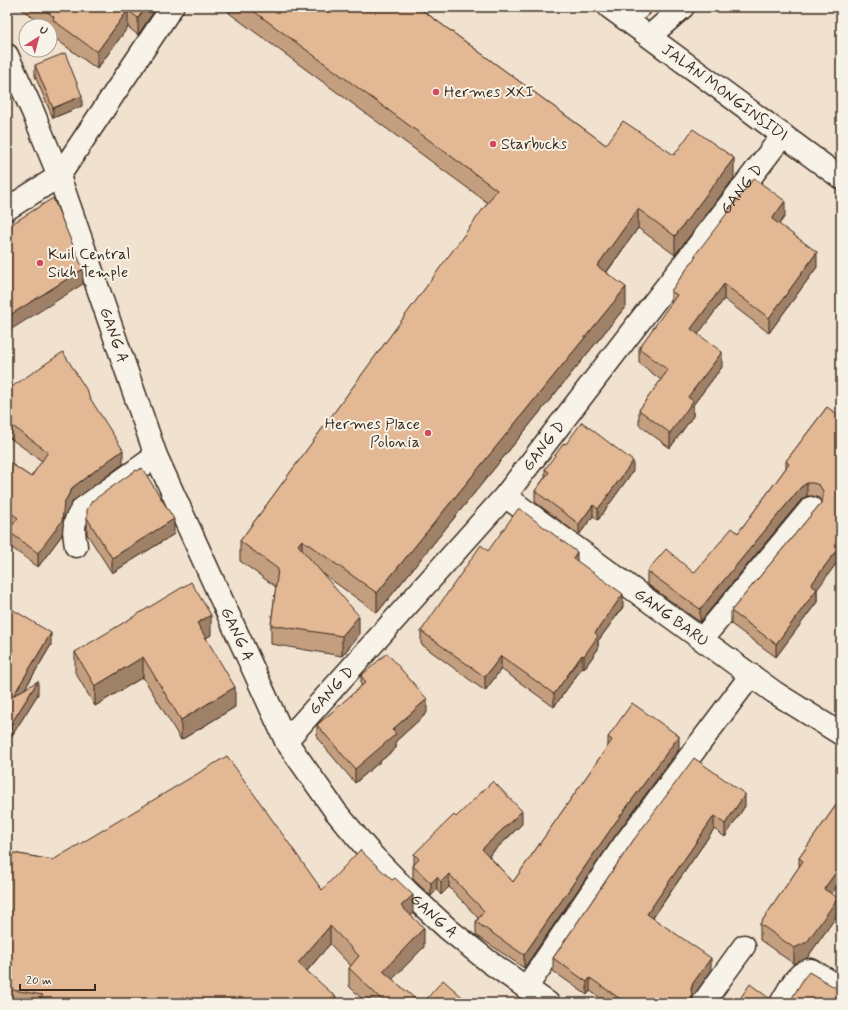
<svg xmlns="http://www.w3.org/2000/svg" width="848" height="1010" viewBox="0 0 848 1010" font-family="Mynerve,sans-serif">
<rect width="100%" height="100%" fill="#f1e1cf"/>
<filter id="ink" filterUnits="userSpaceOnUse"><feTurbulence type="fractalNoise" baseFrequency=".025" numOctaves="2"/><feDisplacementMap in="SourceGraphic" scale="8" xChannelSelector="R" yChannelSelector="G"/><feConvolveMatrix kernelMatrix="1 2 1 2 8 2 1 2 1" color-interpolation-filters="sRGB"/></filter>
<g filter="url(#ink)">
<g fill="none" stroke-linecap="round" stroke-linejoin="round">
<!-- minor casing -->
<g stroke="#3b2a1e" stroke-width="25">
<g id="minor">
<path id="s1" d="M 7,55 L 33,112 L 59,176 L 156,456 L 286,741 L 336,812 L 373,856 L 408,892 L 448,929 L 488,961 L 548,1003"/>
<path d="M 7,209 L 59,176 L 172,7"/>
<path id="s2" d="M 505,496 L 774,692 L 841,734"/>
<path d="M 76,546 C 73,528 72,523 83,508 L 156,456"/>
<path d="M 702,639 L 811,508"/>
<path id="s3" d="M 286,741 L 505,496 L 783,135"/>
<path d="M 526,988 L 625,843 L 751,675"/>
<path d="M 703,1003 L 744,946"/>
<path d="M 781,1003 C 788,992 797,970 811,970 L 841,988"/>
</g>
</g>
<!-- tertiary casing -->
<g stroke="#3b2a1e" stroke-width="25">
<g id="tertiary">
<path d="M 626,18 L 640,7"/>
<path d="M 650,36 L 683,7"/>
</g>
</g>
<!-- secondary casing -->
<g stroke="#3b2a1e" stroke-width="25">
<g id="secondary">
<path id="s4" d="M 609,7 L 841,178"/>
</g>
</g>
<!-- minor -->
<use href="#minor" stroke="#f7f3e8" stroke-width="22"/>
<!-- tertiary -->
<use href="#tertiary" stroke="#f7f3e8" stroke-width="22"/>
<!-- secondary -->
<use href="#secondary" stroke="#f7f3e8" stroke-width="22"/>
</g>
<!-- wall -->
<g fill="#c39e7f" stroke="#3b2a1e">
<path d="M 19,7 L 157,7 L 138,35 L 128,27 L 97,69 L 53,37 L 53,32 L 50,30 L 50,26 L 44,26 Z"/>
<path d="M 229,7 L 418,7 L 606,145 L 674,155 L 734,178 L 675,255 L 638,228 L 607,272 L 626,306 L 377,613 L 322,573 L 359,635 L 342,656 L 271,644 L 271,625 L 276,587 L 240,561 L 240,541 L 488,203 L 229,13 Z"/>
<path d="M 35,65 L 82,106 L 53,118 L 35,76 Z"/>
<path d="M 841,65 L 841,85 L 839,84 L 839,68 Z"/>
<path d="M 785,216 L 779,224 L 817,267 L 769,333 L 724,299 L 698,334 L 722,367 L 693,405 L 693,416 L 670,448 L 639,425 L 639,410 L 661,380 L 639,363 L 639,348 L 671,305 L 671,291 L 695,258 L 695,255 Z"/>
<path d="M 7,390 L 89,397 L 123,464 L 73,501 L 64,517 L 62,535 L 38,567 L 8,545 L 8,531 L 11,527 L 7,524 L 7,461 L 31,477 L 42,461 L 7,436 Z"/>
<path d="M 827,407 L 841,557 L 817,589 L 817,602 L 776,657 L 731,624 L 731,611 L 821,503 L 821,502 L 819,498 L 813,496 L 807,496 L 801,500 L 700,622 L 647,584 L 647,571 L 694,573 L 738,533 L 786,468 L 786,461 Z"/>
<path d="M 566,444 L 633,471 L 598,520 L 593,516 L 579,535 L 535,502 L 535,491 L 545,477 L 545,469 Z"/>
<path d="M 87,518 L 174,534 L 112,573 L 87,534 Z"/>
<path d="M 488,551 L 577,561 L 623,607 L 598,641 L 598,649 L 584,669 L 582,668 L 554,707 L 501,669 L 485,691 L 421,644 L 421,631 Z"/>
<path d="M 7,606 L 51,645 L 25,689 L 38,694 L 11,737 L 7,734 Z"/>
<path d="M 211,635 L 206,638 L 235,707 L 181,740 L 143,677 L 95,706 L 75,672 L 75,652 Z"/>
<path d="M 361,676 L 427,713 L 396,741 L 396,748 L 355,783 L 317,738 L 317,725 L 361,687 Z"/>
<path d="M 608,737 L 679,749 L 615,836 L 524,968 L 476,935 L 476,922 L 478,918 L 449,887 L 441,895 L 437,890 L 431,896 L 413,879 L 413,866 L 414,864 L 414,854 L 456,817 L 522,824 L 489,856 L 513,882 L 608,746 Z"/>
<path d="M 841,798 L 832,894 L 838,914 L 807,958 L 794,964 L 760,940 L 760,924 L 799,867 L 799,858 Z"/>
<path d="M 745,806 L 725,837 L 714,829 L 653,918 L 711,971 L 693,996 L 692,1003 L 608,1003 L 590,991 L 587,995 L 553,971 L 553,958 L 635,838 Z"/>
<path d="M 7,852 L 53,860 L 322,890 L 413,914 L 411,916 L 424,947 L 392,979 L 420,1003 L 366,1003 L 349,986 L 349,968 L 351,966 L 330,944 L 307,971 L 336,1003 L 7,1003 Z"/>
</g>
<!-- shaded-wall -->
<g fill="#9f8168" stroke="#3b2a1e">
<path d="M 146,7 L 157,7 L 138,35 L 138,18 Z"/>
<path d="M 128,10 L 128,27 L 97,69 L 97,52 Z"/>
<path d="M 82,96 L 82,106 L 53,118 L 53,108 Z"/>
<path d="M 734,158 L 734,178 L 675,255 L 675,236 Z"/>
<path d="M 785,201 L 785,216 L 772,234 L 772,219 Z"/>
<path d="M 638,209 L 638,228 L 597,285 L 597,266 Z"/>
<path d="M 817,252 L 817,267 L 769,333 L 769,318 Z"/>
<path d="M 83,269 L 83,284 L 7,332 L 7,317 Z"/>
<path d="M 724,284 L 724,299 L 691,344 L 691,329 Z"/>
<path d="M 626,287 L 626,306 L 377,613 L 377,593 Z"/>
<path d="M 722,352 L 722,367 L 693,405 L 693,416 L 670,448 L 670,433 L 688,397 Z"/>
<path d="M 123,450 L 123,464 L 73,501 L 64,517 L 62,535 L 38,567 L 38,553 L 64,503 L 73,487 Z"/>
<path d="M 633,461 L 633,471 L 598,520 L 598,509 Z"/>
<path d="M 807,483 L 807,496 L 801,500 L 700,622 L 700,609 L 801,487 Z"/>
<path d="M 593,505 L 593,516 L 579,535 L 579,524 Z"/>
<path d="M 174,519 L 174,534 L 112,573 L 112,558 Z"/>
<path d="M 302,540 L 302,559 L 298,545 Z"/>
<path d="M 841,544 L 841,557 L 811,598 L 811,585 Z"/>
<path d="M 577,552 L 577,565 L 573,558 Z"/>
<path d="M 817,589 L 817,602 L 776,657 L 776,644 Z"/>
<path d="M 623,594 L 623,607 L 598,641 L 598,649 L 584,669 L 584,656 L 595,633 Z"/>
<path d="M 211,615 L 211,635 L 197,643 L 197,623 Z"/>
<path d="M 359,616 L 359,635 L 342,656 L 342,636 Z"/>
<path d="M 51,633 L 51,645 L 13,709 L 13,696 Z"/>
<path d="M 582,655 L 582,668 L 554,707 L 554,694 Z"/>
<path d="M 501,656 L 501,669 L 485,691 L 485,677 Z"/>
<path d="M 143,657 L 143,677 L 95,706 L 95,686 Z"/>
<path d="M 38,681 L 38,694 L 11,737 L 11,724 Z"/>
<path d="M 235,687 L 235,707 L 181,740 L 181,720 Z"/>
<path d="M 427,699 L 427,713 L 396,741 L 396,748 L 355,783 L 355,769 L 392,730 Z"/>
<path d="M 679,736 L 679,749 L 615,836 L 524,968 L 524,955 L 615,823 Z"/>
<path d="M 745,794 L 745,806 L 725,837 L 725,824 Z"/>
<path d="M 522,811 L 522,824 L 482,862 L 482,849 Z"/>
<path d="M 714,816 L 714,829 L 647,926 L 647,914 Z"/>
<path d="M 841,865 L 841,881 L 824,905 L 824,889 Z"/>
<path d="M 449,874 L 449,887 L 441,895 L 441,882 Z"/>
<path d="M 437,877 L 437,890 L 431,896 L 431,883 Z"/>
<path d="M 413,895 L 413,914 L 401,925 L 401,906 Z"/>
<path d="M 838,898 L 838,914 L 807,958 L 794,964 L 794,948 Z"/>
<path d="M 330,926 L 330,944 L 298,981 L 298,963 Z"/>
<path d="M 424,928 L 424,947 L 383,989 L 383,971 Z"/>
<path d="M 711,958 L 711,971 L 693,996 L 692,1003 L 688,1003 L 693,983 Z"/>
<path d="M 590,978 L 590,991 L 587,995 L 587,982 Z"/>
<path d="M 841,996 L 841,1003 L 836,1003 Z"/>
<path d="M 336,997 L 336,1003 L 331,1003 Z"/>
</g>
<!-- building -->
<g fill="#e3b894" stroke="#3b2a1e">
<path d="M 41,7 L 146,7 L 138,18 L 128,10 L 97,52 L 53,20 L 54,17 Z"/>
<path d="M 248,7 L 418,7 L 606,145 L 623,121 L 674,155 L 693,129 L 734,158 L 675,236 L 638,209 L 597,266 L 626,287 L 377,593 L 302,540 L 298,545 L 359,616 L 342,636 L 271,625 L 278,569 L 240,541 L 497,190 Z"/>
<path d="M 65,53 L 82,96 L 53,108 L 35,65 Z"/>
<path d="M 754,178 L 785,201 L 772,219 L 817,252 L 769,318 L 724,284 L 691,329 L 722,352 L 688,397 L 693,401 L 670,433 L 639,410 L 668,370 L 639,348 L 677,295 L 671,291 L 696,256 L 695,255 Z"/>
<path d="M 53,198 L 83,269 L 7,317 L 7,227 Z"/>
<path d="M 63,352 L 89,394 L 88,395 L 123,450 L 73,487 L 64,503 L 62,521 L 38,553 L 8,531 L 18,518 L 7,510 L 7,461 L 31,477 L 48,452 L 7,422 L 7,390 Z"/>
<path d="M 827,407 L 841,417 L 841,544 L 811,585 L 817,589 L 776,644 L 731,611 L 821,503 L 823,498 L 823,491 L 819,485 L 813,483 L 807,483 L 801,487 L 700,609 L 647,571 L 666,549 L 694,573 L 732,528 L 738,533 L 789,464 L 786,461 Z"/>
<path d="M 582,422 L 633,461 L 598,509 L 593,505 L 579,524 L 535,491 L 549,472 L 545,469 L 564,443 L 566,444 Z"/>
<path d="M 142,468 L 174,519 L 112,558 L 87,518 L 87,510 L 92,501 L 136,470 L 137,471 Z"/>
<path d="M 518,509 L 520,509 L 577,552 L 573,558 L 623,594 L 595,633 L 598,636 L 584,656 L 582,655 L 554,694 L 501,656 L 485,677 L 421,631 L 481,545 L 488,551 Z"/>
<path d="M 191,582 L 211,615 L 197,623 L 235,687 L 181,720 L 143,657 L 95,686 L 75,652 Z"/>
<path d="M 7,606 L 51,633 L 13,696 L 38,681 L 11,724 L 7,722 Z"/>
<path d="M 387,653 L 427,699 L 392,730 L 396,734 L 355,769 L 317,725 L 366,682 L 361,676 Z"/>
<path d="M 632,703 L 679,736 L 615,823 L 524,955 L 476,922 L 484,911 L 449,874 L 441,882 L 437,877 L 431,883 L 413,866 L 419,859 L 414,854 L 454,815 L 456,817 L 493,781 L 522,811 L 482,849 L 513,882 L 612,740 L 608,737 Z"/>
<path d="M 227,756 L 322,890 L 360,850 L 392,880 L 395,878 L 413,895 L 401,906 L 424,928 L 383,971 L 420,1003 L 381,1003 L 383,1001 L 349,968 L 359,956 L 330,926 L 298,963 L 336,997 L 331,1003 L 37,1003 L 43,995 L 7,989 L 7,852 L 53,860 Z"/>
<path d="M 694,758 L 745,794 L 725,824 L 714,816 L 647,914 L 711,958 L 693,983 L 691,989 L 692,996 L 688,1003 L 626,1003 L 590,978 L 587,982 L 553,958 L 635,838 Z"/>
<path d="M 841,798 L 841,865 L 824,889 L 838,898 L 807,942 L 794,948 L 760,924 L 803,861 L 799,858 Z"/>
<path d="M 809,972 L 841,991 L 841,996 L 836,1003 L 786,1003 L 792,998 L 804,978 Z"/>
<path d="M 443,980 L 469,1003 L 423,1003 Z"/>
<path d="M 750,984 L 774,1002 L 777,1003 L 737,1003 Z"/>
</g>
</g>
<!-- markers -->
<g fill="#d1495b" stroke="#f7f3e8" stroke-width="1.5">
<circle cx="436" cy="92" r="4"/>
<circle cx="493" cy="144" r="4"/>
<circle cx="40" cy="263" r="4"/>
<circle cx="428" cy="433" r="4"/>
</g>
<g text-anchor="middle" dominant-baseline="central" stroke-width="4" stroke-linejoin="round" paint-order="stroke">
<!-- poi labels -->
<g font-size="16" fill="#3b2a1e" stroke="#f7f3e8" text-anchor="start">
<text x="444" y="92">Hermes XXI</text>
<text x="501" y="144">Starbucks</text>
<text x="48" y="254">Kuil Central<tspan x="48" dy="18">Sikh Temple</tspan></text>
<text x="420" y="424" text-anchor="end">Hermes Place<tspan x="420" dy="18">Polonia</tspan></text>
</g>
<!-- street labels -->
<g font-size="16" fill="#3b2a1e" stroke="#f7f3e8">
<text stroke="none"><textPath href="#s4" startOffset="144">JALAN MONGINSIDI</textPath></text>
<text stroke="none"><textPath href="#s3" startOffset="716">GANG D</textPath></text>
<text stroke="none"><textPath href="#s1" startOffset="300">GANG A</textPath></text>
<text stroke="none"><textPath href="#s3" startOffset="392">GANG D</textPath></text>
<text stroke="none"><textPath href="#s2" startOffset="206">GANG BARU</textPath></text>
<text stroke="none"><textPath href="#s1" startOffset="624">GANG A</textPath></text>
<text stroke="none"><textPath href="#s3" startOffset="68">GANG D</textPath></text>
<text stroke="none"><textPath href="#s1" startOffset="971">GANG A</textPath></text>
</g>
</g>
<!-- margin -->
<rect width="848" height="1010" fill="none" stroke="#f7f3e8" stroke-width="24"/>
<rect x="12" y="12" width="824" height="986" fill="none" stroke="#3b2a1e" stroke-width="1.5" filter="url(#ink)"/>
<!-- north arrow -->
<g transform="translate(38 38) rotate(36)"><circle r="19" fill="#f7f3e8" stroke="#aca397"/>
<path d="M0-3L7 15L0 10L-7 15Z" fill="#d1495b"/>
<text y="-6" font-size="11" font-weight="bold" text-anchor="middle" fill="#3b2a1e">U</text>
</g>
<!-- scale -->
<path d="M20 984v6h75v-6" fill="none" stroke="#3b2a1e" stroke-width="2"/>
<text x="26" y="984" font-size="12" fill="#3b2a1e" stroke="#f7f3e8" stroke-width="3" paint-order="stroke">20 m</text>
</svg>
